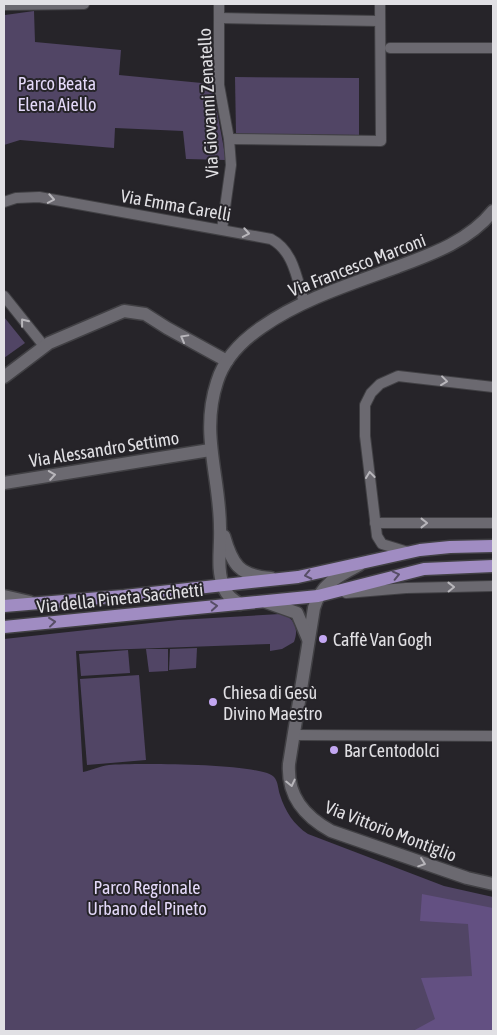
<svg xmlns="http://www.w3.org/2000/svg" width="497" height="1035" viewBox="0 0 497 1035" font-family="'Asap Condensed',sans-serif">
<rect width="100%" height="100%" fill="#262429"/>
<!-- green -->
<g fill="#514565">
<path d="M 34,11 L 35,42 L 121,50 L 119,75 L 212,84 L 226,160 L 186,159 L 183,131 L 115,128 L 114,148 L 20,140 L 4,145 L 4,17 L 5,15 Z"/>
<path d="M 235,77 L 359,78 L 359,135 L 236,134 Z"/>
<path d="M 4,317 L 25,343 L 4,358 Z"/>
<path d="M 280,614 C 295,617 299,629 294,642 L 282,649 L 270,651 L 270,644 L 76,651 L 83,772 C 92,770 100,766 109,765 C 132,763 263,763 274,777 C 278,781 278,789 280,795 C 285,811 294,825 308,834 L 444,886 L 493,897 L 493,1031 L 4,1031 L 4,639 L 178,620 Z"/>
<path d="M 197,648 L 196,668 L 169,670 L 170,649 Z"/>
<path d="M 146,649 L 168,649 L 168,671 L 149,672 Z"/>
<path d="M 128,650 L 130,673 L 81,676 L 79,654 Z"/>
<path d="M 139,675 L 146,760 L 87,765 L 80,679 Z"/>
</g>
<!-- forest -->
<path fill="#635082" d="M 422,894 L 493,908 L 493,1031 L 413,1031 L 435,1019 L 421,978 L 472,976 L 468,924 L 420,921 Z"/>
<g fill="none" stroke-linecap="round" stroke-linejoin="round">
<!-- street casing -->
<g stroke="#414044" stroke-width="12">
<g id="street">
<path d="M 219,4 L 219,85 L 229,139 L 231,165 L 222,229"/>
<path d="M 4,5 L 84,4"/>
<path d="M 219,18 L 379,21"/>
<path d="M 390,48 L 493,48"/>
<path d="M 229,139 L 381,141 L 380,4"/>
<path d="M 4,202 L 16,198 L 39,197 L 271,239 C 294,251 297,280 304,302"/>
<path d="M 4,296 L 44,346"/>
<path d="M 375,523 L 493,523"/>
<path d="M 408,552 L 382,544 L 377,536 L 365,436 L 365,405 L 371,393 L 380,384 L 398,376 L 493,387"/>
<path d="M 346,593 L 406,588 L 493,586"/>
<path d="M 294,735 L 493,736"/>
</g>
</g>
<!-- secondary casing -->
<g stroke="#414044" stroke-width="15">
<g id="secondary">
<path d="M 4,377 L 49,343 L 124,311 L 145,314 L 167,328 L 227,361"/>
<path d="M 4,483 L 210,450"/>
<path d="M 224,536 C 232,564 239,576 271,578"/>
<path d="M 359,565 C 338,576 321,584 314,608 L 289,764 C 287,796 304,816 331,831 L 467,878 L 493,884"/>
<path d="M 4,596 L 30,602"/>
<path d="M 266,602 L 297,613 L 308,639"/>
<path d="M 240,604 C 233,600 227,596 224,588 C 216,569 221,548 220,528 C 220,476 200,434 217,382 C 224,359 243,340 262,327 C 302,299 351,284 397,267 C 432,254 469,241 493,211"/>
</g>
</g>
<!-- primary casing -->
<g stroke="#414044" stroke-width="15">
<g id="primary">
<path d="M 4,606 L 124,596 L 298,577 L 420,550 L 450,547 L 493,546"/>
<path d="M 4,627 L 318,596 L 424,569 L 493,566"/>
</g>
</g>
<!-- street -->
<use href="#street" stroke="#6b6970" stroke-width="10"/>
<!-- secondary -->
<use href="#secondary" stroke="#6b6970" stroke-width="12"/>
<!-- primary -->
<use href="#primary" stroke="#a08cc2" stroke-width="12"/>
</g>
<!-- one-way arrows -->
<defs><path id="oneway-chevron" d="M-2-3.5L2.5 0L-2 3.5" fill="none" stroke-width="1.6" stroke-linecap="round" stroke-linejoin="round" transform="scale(1.25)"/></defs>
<g stroke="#b8b6bb">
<use href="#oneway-chevron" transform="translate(51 199) rotate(10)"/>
<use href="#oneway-chevron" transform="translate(246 233) rotate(10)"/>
<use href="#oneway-chevron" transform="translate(24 322) rotate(-128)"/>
<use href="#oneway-chevron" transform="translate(184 338) rotate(-151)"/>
<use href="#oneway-chevron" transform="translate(444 381) rotate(7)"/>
<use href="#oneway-chevron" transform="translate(52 475) rotate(-9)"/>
<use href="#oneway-chevron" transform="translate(370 475) rotate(-97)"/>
<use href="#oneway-chevron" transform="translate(424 523)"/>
<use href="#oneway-chevron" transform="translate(451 587) rotate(-1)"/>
<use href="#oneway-chevron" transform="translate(291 783) rotate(77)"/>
<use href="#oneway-chevron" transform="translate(422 863) rotate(19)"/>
</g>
<g stroke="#574e66">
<use href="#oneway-chevron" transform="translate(308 575) rotate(168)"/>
<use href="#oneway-chevron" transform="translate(396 575) rotate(-13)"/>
<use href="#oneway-chevron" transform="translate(214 606) rotate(-5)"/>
<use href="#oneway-chevron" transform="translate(52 622) rotate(-6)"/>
</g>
<!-- markers -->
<g fill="#c3a7f2" stroke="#262429" stroke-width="2">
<circle cx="323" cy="639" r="5"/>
<circle cx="213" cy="702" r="5"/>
<circle cx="334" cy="750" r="5"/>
</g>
<g text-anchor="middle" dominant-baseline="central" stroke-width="4" stroke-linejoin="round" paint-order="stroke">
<!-- park labels -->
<g font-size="18" fill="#e4d9f9" stroke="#262429">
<text x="57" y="83">Parco Beata<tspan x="57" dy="21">Elena Aiello</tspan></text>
<text x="147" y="887">Parco Regionale<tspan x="147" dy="21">Urbano del Pineto</tspan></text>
</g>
<!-- street labels -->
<g font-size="18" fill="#e1e0e4" stroke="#262429">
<text transform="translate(208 103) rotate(-93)">Via Giovanni Zenatello</text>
<text transform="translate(176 205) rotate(10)">Via Emma Carelli</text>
<text transform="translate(357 265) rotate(-21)">Via Francesco Marconi</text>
<text transform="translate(104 449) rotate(-9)">Via Alessandro Settimo</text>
<text transform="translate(120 598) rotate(-6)">Via della Pineta Sacchetti</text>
<text transform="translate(391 831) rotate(21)">Via Vittorio Montiglio</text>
</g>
<!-- poi labels -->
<g font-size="18" fill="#e1e0e4" stroke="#262429" text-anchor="start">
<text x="333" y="639">Caffè Van Gogh</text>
<text x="223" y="692">Chiesa di Gesù<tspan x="223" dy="21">Divino Maestro</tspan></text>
<text x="344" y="750">Bar Centodolci</text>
</g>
</g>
<!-- border -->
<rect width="497" height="1035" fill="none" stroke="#e1e0e4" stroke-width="10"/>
</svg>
